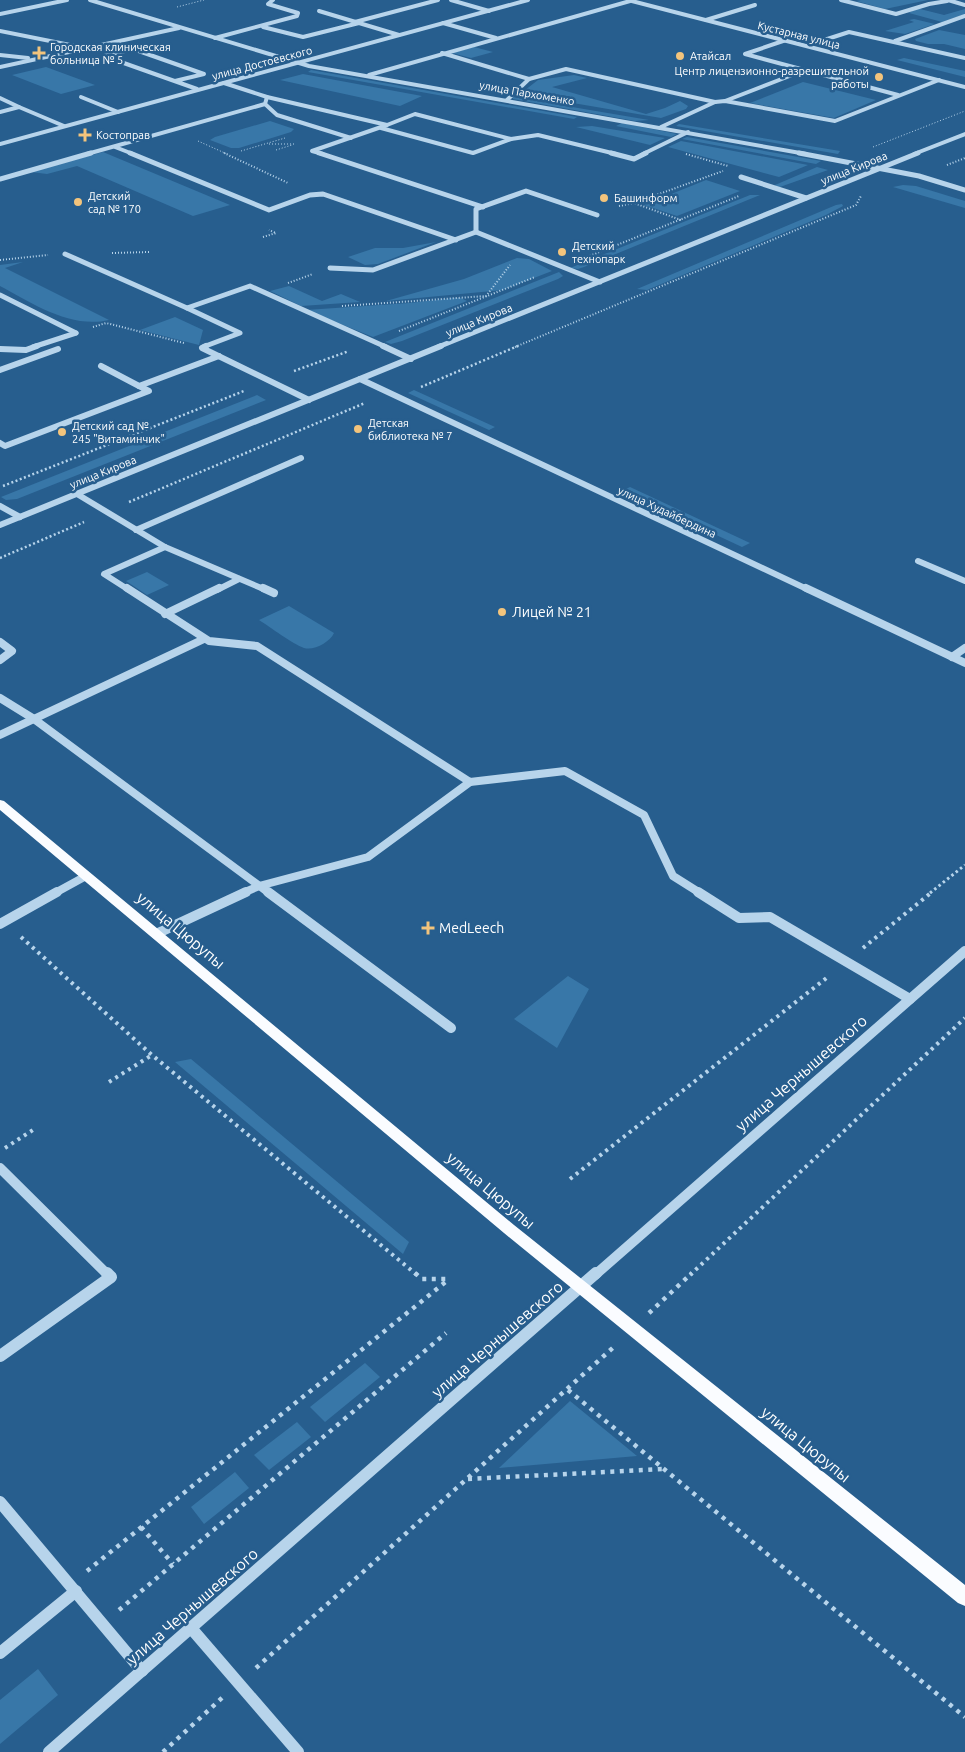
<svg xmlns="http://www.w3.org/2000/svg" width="965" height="1752" viewBox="0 0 965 1752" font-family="Ubuntu,sans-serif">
<rect width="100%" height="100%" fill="#275e8e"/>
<!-- green -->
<g fill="#3877a8">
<path d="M 861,0 L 928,0 L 885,9 L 856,1 Z"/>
<path d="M 916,8 L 944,15 L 965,9 L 965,14 L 942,22 L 909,13 Z"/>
<path d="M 914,19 L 935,24 L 905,34 L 885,31 L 914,22 L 909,20 Z"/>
<path d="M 939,30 L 965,35 L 965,49 L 944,44 L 928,44 L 916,41 L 915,39 Z"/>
<path d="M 474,47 L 493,52 L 471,58 L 452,53 Z"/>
<path d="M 904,58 L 965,71 L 965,77 L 897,60 Z"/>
<path d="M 46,67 L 95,85 L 61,94 L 12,75 Z"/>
<path d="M 311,70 L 577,117 L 574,119 L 308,72 Z"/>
<path d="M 303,74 L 422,96 L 400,106 L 280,80 Z"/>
<path d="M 574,75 L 587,78 L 552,87 L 646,114 L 665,108 L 680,101 L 688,106 L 686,109 L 661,118 L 520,94 L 538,80 Z"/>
<path d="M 803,82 L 876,100 L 834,118 L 750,103 Z"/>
<path d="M 513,97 L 649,120 L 635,121 L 513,99 Z"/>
<path d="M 270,121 L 294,129 L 291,132 L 239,148 L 231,148 L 210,140 L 215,137 Z"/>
<path d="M 622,123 L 677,134 L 671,137 L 616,126 Z"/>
<path d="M 679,124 L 840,151 L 838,154 L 676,126 Z"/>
<path d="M 592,126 L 665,138 L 650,145 L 576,127 Z"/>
<path d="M 687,137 L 821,161 L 816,164 L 682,139 Z"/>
<path d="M 681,141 L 808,165 L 779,177 L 668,147 Z"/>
<path d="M 103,152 L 230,205 L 193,216 L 77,166 L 47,174 L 31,172 Z"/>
<path d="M 817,167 L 828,170 L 777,188 L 775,185 Z"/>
<path d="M 706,180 L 740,191 L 677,216 L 644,205 Z"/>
<path d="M 903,185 L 916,186 L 965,201 L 965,208 L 893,187 Z"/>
<path d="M 750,195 L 760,195 L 584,267 L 578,269 L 570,268 Z"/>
<path d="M 842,204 L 843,206 L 826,215 L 647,290 L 637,289 L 836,205 Z"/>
<path d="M 436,242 L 378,264 L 365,265 L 348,257 L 375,248 L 403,248 Z"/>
<path d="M 517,258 L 529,259 L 552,271 L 503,290 L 386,301 L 464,279 Z"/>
<path d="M 23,262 L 5,268 L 109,320 C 70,329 32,303 0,286 L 0,265 Z"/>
<path d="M 559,272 L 563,276 L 558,279 L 402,341 L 391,344 L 385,342 Z"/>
<path d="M 289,286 L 322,301 L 341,294 L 360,302 L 301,306 L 270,291 Z"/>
<path d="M 454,298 L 461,298 L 467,301 L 373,337 L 306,310 L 409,303 Z"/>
<path d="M 175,317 L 203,330 L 199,345 L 140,330 Z"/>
<path d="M 414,390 L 495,427 L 489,430 L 408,393 Z"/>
<path d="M 257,395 L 266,400 L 17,499 L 6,500 L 1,497 Z"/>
<path d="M 630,487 L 750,543 L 742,547 L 622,491 Z"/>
<path d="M 147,572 L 169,585 L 147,595 L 126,581 Z"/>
<path d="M 289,606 L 334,633 C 330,642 314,651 304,648 C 293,644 270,627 259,620 Z"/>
<path d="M 568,976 L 589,989 L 557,1048 L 514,1019 Z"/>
<path d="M 191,1059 L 409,1242 L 403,1254 L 175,1062 Z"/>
<path d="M 365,1363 L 380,1377 L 325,1422 L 310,1407 Z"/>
<path d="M 570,1401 L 637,1456 L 499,1468 Z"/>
<path d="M 297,1422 L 311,1437 L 269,1470 L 254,1455 Z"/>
<path d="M 235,1472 L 249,1488 L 204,1524 L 191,1507 Z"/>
<path d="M 38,1669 L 58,1695 L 0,1744 L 0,1700 Z"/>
</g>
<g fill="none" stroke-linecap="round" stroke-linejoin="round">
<!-- path-far5 -->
<g stroke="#b7d4eb" stroke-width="1" stroke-dasharray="1 2" stroke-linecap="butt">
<path d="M 177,7 L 204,0"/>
<path d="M 198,141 L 227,154"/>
<path d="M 269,144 L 296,144"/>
<path d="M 873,147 L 965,111"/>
<path d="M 276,150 L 292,145"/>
<path d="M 241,151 L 285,138"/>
</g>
<!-- path-far4 -->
<g stroke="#b7d4eb" stroke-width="2" stroke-dasharray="1 2" stroke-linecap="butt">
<path d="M 224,153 L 288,183"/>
<path d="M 686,154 L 728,166"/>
<path d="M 947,165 L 965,158"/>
<path d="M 619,206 L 634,203"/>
<path d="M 681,220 L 634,203 L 723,171"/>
<path d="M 263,237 L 276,233 L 269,230"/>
<path d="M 112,253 L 149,252"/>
<path d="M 587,257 L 739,196"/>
<path d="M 0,260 L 48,255"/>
<path d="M 288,283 L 313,274"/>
<path d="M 342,306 L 486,296 L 510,265"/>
<path d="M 93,327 L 106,323 L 184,343"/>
<path d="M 399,331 L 535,277"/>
<path d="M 515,347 L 856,205 L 861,196"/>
</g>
<!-- path-far3 -->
<g stroke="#b7d4eb" stroke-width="2.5" stroke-dasharray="2 2.5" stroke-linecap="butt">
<path d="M 294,371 L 349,351"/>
<path d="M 421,387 L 518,346"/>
<path d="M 3,486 L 244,391"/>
<path d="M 129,502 L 365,403"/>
<path d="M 0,558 L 84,522"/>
</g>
<!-- path-far2 -->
<path stroke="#b7d4eb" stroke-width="3" stroke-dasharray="2.5 3" stroke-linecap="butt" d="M 930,893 L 965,865"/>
<!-- path-far1 -->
<g stroke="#b7d4eb" stroke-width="4" stroke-dasharray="3 4.5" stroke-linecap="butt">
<path d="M 21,937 L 152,1055 L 417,1275"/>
<path d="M 863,948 L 932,892"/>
<path d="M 109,1082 L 152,1055"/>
<path d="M 5,1148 L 36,1128"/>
<path d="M 570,1179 L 829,976"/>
<path d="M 690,1275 L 965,1018"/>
</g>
<!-- path -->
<g stroke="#b7d4eb" stroke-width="4.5" stroke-dasharray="4 5.5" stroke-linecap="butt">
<path d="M 415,1273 L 422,1279 L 448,1279"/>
<path d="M 649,1313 L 692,1273"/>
<path d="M 568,1390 L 965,1717"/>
<path d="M 468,1479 L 664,1469"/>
<path d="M 141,1527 L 173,1564"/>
<path d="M 87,1571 L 448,1280"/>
<path d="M 119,1610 L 446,1333"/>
<path d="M 256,1668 L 616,1345"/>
<path d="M 163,1752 L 223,1697"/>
</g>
<!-- minor-far5 -->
<g stroke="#b7d4eb" stroke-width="4">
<path d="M 90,0 L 309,66 L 806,154"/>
<path d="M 451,0 L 489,11"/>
<path d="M 628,0 L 965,87"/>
<path d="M 841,0 L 896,14 L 929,4 L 947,1"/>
<path d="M 948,0 L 965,5"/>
<path d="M 319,11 L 399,35"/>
<path d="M 0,14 L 67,0"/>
<path d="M 706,20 L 755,5"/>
<path d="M 355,22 L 438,0"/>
<path d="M 443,23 L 496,38"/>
<path d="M 263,27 L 303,37 L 359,23"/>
<path d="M 0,31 L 80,47"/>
<path d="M 215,38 L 297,16 L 298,13 L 268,4 L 273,0"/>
<path d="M 786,40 L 745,54 L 898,95"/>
<path d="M 895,41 L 965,16"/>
<path d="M 818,42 L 849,32 L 965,58"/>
<path d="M 442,53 L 529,79 L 507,100"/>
<path d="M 0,55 L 28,58"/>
<path d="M 0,67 L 179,28"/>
<path d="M 369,75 L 630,1"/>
<path d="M 529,79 L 566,69 L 715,102"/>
<path d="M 175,81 L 204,74 L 133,49 L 104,56 L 197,89"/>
<path d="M 224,83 L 267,97 L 387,125 L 415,114 L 511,139 L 538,135 L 616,154"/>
<path d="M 81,97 L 118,112"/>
<path d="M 0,98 L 19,107"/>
<path d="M 725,101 L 805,70"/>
<path d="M 265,104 L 277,115 L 351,138"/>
<path d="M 0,112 L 19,107 L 64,126"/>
<path d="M 661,127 L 715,102 L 725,101 L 835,121 L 939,80"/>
<path d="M 381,128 L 473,153 L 511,139"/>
<path d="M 0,144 L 528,0"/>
<path d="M 115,147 L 133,154"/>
<path d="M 87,154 L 265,104 L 267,97"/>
<path d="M 323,154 L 312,151 L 387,125"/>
<path d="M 643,154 L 688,132"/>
<path d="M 914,154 L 965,134"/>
</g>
<!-- minor-far4 -->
<g stroke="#b7d4eb" stroke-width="5">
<path d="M 130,153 L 269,210 L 310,195 L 323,194 L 456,240"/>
<path d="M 319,153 L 483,207"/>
<path d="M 611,153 L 634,159 L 646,153"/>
<path d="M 799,153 L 919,176 L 965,190"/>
<path d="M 741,177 L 806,198"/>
<path d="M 0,179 L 91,153"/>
<path d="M 476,232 L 476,209 L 526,191 L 597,215"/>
<path d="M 65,254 L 187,308"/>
<path d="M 330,268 L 373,270 L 476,232 L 600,282"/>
<path d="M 0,295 L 76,333"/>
<path d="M 33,347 L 76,333"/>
<path d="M 203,347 L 240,333 L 187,308 L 250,286 L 386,347"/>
<path d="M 438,347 L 918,153"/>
</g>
<!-- minor-far3 -->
<g stroke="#b7d4eb" stroke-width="6">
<path d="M 206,346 L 202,348 L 309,400"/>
<path d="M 383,346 L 411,359"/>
<path d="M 0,349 L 26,350 L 37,346"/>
<path d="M 101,366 L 139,386 L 219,356"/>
<path d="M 0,370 L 58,349"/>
<path d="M 360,379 L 809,590"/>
<path d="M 0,443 L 5,446 L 149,391 L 139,386"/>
<path d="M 77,494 L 165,547 L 266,590"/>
<path d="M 0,506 L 20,517"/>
<path d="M 0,525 L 441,346"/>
<path d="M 136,530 L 301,458"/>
<path d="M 918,561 L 965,581"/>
<path d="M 129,590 L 104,574 L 165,547"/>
<path d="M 217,590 L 239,579"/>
</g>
<!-- minor-far2 -->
<g stroke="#b7d4eb" stroke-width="8">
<path d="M 127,588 L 209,641 L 257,646 L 470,782 L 565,771 L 644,815 L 673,876 L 700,893"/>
<path d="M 263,588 L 274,593"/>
<path d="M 806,588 L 965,663"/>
<path d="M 165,614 L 219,588"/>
<path d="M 0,642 L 12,651 L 0,660"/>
<path d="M 952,657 L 965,648"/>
<path d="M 0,698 L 34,719 L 269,893"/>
<path d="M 0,735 L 204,639"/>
<path d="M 55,893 L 86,876"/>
<path d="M 243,893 L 259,886 L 368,857 L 470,782"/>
</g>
<!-- minor-far1 -->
<g stroke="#b7d4eb" stroke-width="10">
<path d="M 268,892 L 451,1028"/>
<path d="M 698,892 L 739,918 L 770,917 L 910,999"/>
<path d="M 0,924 L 57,892"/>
<path d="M 156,934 L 246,892"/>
<path d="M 0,1168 L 108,1275"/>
<path d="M 595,1275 L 965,951"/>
</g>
<!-- minor -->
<g stroke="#b7d4eb" stroke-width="12">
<path d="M 0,1356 L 111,1277 L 107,1273"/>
<path d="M 0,1502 L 142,1671"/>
<path d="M 191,1628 L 298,1752"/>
<path d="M 0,1653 L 76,1591"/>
<path d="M 49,1752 L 596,1273"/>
</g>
<!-- major -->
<path fill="#fafcff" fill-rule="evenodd" d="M 0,800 L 4,801 L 514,1225 L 965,1585 L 965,1606 L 958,1603 L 504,1233 L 0,810 Z"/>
</g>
<!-- markers -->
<g fill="#f3c47c" stroke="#275e8e" stroke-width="2">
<path d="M36.5 45.5h5v5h5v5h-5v5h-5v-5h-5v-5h5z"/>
<circle cx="680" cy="56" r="5"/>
<circle cx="879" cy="77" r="5"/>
<path d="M82.5 127.5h5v5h5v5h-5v5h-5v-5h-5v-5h5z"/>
<circle cx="604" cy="198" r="5"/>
<circle cx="78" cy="202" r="5"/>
<circle cx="562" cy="252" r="5"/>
<circle cx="358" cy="429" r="5"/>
<circle cx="62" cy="432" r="5"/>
<circle cx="502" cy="612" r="5"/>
<path d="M425.5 920.5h5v5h5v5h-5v5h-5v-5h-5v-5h5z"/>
</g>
<g text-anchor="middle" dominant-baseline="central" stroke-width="5" stroke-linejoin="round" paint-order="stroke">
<!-- far-street labels -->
<g font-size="11" fill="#fff" stroke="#275e8e">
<text transform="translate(799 35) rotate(14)">Кустарная улица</text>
<text transform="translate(262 63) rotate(-15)">улица Достоевского</text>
<text transform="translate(527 93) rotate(10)">улица Пархоменко</text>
<text transform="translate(854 168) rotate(-22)">улица Кирова</text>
<text transform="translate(479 320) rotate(-22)">улица Кирова</text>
<text transform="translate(103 472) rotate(-22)">улица Кирова</text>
<text transform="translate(667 512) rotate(25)">улица Худайбердина</text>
</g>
<!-- far-poi labels -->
<g font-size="11" fill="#fff" stroke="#275e8e" text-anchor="start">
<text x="50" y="47">Городская клиническая<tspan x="50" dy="13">больница № 5</tspan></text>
<text x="690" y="56">Атайсал</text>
<text x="869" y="71" text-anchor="end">Центр лицензионно-разрешительной<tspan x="869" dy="13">работы</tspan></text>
<text x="96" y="135">Костоправ</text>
<text x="88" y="196">Детский<tspan x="88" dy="13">сад № 170</tspan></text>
<text x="614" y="198">Башинформ</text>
<text x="572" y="246">Детский<tspan x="572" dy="13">технопарк</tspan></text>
<text x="368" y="423">Детская<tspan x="368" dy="13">библиотека № 7</tspan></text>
<text x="72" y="426">Детский сад №<tspan x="72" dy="13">245 "Витаминчик"</tspan></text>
</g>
<!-- poi labels -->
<g font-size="14" fill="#fff" stroke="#275e8e" text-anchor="start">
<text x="512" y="612">Лицей № 21</text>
<text x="439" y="928">MedLeech</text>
</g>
<!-- near-street labels -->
<g font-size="16" fill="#fff" stroke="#275e8e">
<text transform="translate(181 930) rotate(40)">улица Цюрупы</text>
<text transform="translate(801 1073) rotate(-41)">улица Чернышевского</text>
<text transform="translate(491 1190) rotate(40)">улица Цюрупы</text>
<text transform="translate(497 1339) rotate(-41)">улица Чернышевского</text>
<text transform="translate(806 1444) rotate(39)">улица Цюрупы</text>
<text transform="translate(192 1606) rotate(-41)">улица Чернышевского</text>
</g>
</g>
</svg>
